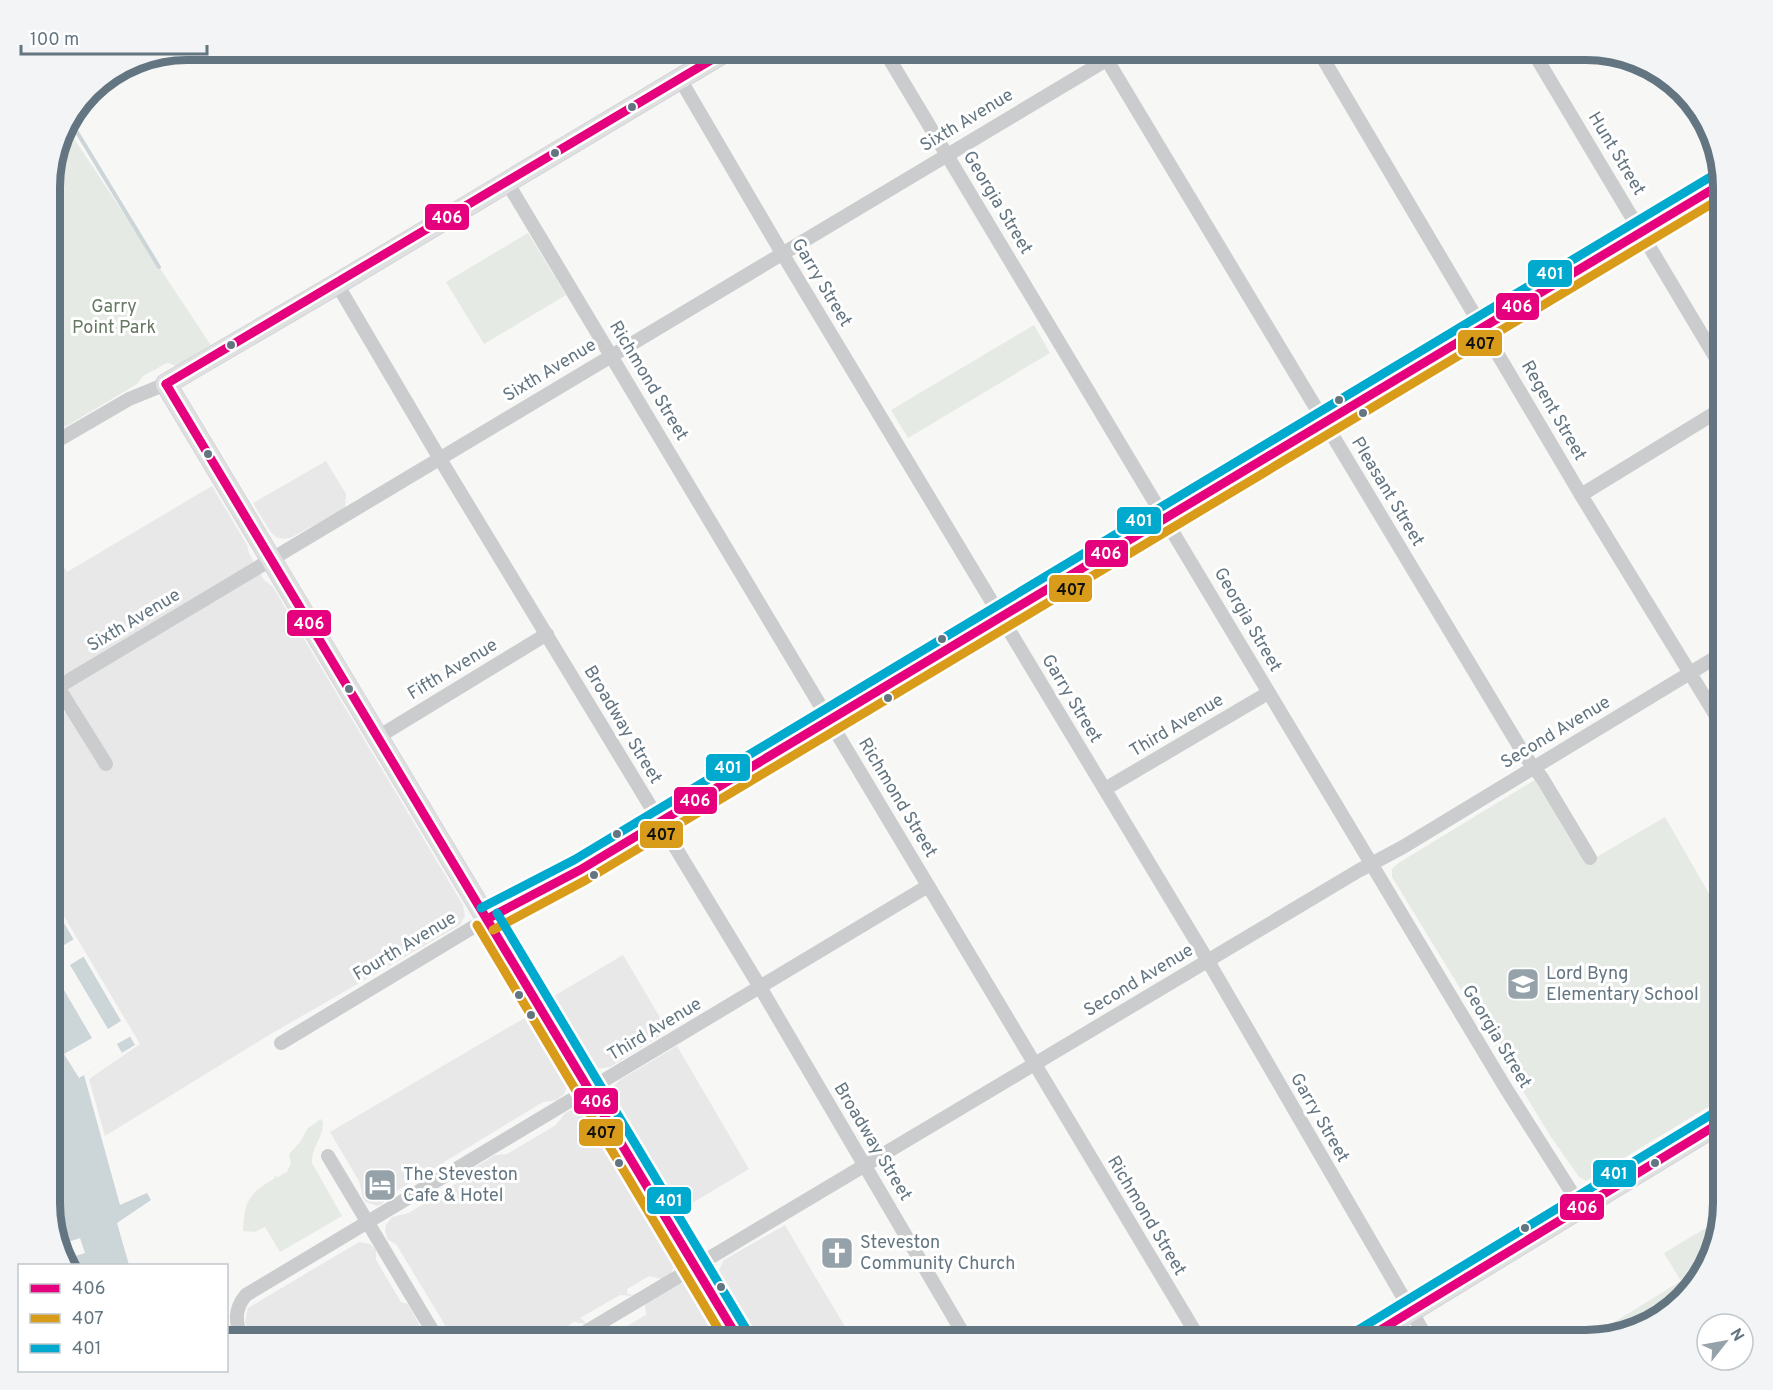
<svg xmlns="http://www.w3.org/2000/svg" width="1773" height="1390" viewBox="0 0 1773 1390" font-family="Overpass,sans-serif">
<rect width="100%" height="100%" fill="#f7f7f6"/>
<!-- built -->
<g fill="#e7e8e7">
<path d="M 326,461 L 346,494 L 345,509 L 290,538 L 283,539 L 276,537 L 270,531 L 253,503 Z"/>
<path d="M 212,486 L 247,545 L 249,553 L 264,580 L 273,587 L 463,905 L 465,916 L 460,925 L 269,1035 L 105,1136 L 89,1079 L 140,1044 L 50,893 L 50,702 L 59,716 L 78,705 L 50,671 L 50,546 L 67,572 Z"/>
<path d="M 623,955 L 668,1031 L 610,1067 L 596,1069 L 587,1063 L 549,999 Z"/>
<path d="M 528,1016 L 566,1079 L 567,1087 L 564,1094 L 557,1100 L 543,1102 L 390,1195 L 382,1204 L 377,1206 L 366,1202 L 363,1198 L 359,1181 L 330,1132 Z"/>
<path d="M 677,1046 L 749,1169 L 677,1212 L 610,1099 L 613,1087 L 620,1080 Z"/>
<path d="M 574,1109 L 581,1110 L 592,1120 L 673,1258 L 674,1264 L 672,1272 L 669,1276 L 662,1279 L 649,1276 L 627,1289 L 627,1293 L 634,1296 L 620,1295 L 580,1318 L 587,1324 L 574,1322 L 546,1340 L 454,1340 L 396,1244 L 388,1240 L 385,1231 L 386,1225 L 392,1217 L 409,1213 L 457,1183 L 464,1174 L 495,1155 L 507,1154 L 556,1125 L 565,1113 Z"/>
<path d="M 785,1225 L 810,1268 L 853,1340 L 754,1340 L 717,1274 L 724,1260 Z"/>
<path d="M 359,1242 L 370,1244 L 376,1250 L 376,1260 L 401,1302 L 408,1304 L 419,1324 L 419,1332 L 424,1340 L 251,1340 L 245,1322 L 248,1308 Z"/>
<path d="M 679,1283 L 691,1286 L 724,1340 L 603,1340 L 646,1315 L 645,1304 Z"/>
</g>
<!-- green -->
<g fill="#e6eae4">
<path d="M 65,125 L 212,347 L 177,366 L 167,363 L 143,376 L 137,384 L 50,436 L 50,178 Z"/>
<path d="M 528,233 L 566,295 L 484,344 L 446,282 Z"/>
<path d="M 1034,325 L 1050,353 L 908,438 L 891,410 Z"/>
<path d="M 1538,778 L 1588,862 L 1665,817 L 1723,918 L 1723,1019 L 1709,1029 L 1723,1053 L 1723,1098 L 1586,1181 L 1579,1177 L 1551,1137 L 1392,877 L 1392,869 L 1397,864 Z"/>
<path d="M 321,1119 L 323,1122 C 324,1137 311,1147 312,1163 L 342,1216 L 280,1252 L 265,1227 L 255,1232 L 243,1231 C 244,1203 248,1193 274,1179 L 275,1176 L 278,1177 L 287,1172 L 291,1163 L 289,1154 L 300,1142 L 308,1128 Z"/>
<path d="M 1721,1219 L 1716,1248 L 1690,1293 L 1647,1326 L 1585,1340 L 1681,1281 L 1664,1253 Z"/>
</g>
<!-- water -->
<path fill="#ccd5d7" d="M 50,899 L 135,1045 L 84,1075 L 120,1205 L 147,1193 L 151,1200 L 117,1223 L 129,1265 L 65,1265 L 50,1212 Z"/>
<!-- pier -->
<g fill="#f7f7f6">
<path d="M 50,935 L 59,948 L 76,938 L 86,955 L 70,965 L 108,1029 L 124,1019 L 133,1035 L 117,1044 L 122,1053 L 79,1078 L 64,1054 L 92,1038 L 50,966 Z"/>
<path d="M 80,1238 L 85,1253 L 63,1260 L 59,1245 Z"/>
</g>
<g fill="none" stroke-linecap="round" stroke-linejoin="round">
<!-- stream -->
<path stroke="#ccd5d7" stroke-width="4" d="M 69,119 L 159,267"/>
<!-- secondary casing -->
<g stroke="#d4d5d6" stroke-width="22">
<g id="secondary">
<path d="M 728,50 L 337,284 L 166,384 L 739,1340"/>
<path d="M 1364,1340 L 1723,1121"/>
</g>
</g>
<!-- street -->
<g stroke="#cbcccd" stroke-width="14">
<path d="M 884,50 L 1505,1087 L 1581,1207"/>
<path d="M 1101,50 L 1525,756 L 1542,778 L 1590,858"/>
<path d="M 1318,50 L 1581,495 L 1723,727"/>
<path d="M 1532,50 L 1723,370"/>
<path d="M 680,79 L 782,253 L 1208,961 L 1428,1340"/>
<path d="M 507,182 L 1200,1340"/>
<path d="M 337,284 L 440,459 L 760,987 L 967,1340"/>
<path d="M 50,445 L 129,399 L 166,384"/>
<path d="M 1581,495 L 1723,408"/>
<path d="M 50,680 L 58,687 L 106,764"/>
<path d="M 58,687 L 1123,50"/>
<path d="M 378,737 L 547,634"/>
<path d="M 1105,789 L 1268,693"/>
<path d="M 281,1043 L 470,929 L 580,870 L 1723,183"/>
<path d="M 328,1156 L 438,1340"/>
<path d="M 242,1340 C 236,1324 233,1310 246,1295 L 928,886"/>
<path d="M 572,1340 L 1358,871 L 1403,847 L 1723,653"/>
</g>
<!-- secondary -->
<use href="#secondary" stroke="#dfe0e1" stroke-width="20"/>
<!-- bus-1 casing -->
<g stroke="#fff" stroke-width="14">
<g id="bus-1">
<path d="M 166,384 L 739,1340"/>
<path d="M 166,384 L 728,50"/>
<path d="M 487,919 L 580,870 L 1723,183"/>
<path d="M 1364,1340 L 1723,1121"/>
</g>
</g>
<!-- bus-2 casing -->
<g stroke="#fff" stroke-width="14">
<g id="bus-2">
<path d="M 477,925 L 725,1340"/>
<path d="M 493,930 L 586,880 L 1723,197"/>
</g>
</g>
<!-- bus-3 casing -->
<g stroke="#fff" stroke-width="14">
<g id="bus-3">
<path d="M 481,908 L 574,860 L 1717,173"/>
<path d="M 497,913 L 749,1334"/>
<path d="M 1358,1330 L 1717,1111"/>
</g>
</g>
<!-- bus-1 -->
<use href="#bus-1" stroke="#e5007d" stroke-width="9"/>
<!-- bus-2 -->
<use href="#bus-2" stroke="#d99c1a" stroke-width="9"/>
<!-- bus-3 -->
<use href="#bus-3" stroke="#00a9ce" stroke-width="9"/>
</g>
<!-- icons -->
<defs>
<g id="school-square" transform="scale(1.725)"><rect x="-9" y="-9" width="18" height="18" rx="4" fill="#96a2a9" stroke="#fff"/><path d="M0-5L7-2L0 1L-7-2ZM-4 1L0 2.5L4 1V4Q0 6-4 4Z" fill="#fff"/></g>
<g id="hotel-square" transform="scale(1.725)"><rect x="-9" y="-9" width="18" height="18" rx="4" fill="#96a2a9" stroke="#fff"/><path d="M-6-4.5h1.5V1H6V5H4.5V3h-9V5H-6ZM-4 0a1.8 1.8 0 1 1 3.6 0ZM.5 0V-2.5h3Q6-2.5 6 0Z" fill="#fff"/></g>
<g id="church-square" transform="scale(1.725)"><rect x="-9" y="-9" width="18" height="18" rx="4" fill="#96a2a9" stroke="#fff"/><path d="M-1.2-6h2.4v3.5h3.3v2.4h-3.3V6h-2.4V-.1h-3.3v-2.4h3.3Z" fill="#fff"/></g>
</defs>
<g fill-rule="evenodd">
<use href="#school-square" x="1523" y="984"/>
<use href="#hotel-square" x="380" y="1185"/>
<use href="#church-square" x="837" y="1253"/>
</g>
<!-- markers -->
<g fill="#627580" stroke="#fff" stroke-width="2">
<circle cx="632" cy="107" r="5"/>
<circle cx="555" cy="153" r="5"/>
<circle cx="231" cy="345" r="5"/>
<circle cx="1339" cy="400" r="5"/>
<circle cx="1363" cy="413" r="5"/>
<circle cx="208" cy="454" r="5"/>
<circle cx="942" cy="639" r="5"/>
<circle cx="349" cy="689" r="5"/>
<circle cx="888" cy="698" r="5"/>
<circle cx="617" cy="834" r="5"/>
<circle cx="594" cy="875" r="5"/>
<circle cx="519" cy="995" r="5"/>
<circle cx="531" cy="1015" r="5"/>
<circle cx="619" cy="1163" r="5"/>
<circle cx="1655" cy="1163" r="5"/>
<circle cx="1525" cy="1228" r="5"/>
<circle cx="721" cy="1287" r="5"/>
</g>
<g text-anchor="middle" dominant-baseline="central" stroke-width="6" stroke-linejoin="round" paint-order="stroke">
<!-- street labels -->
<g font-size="18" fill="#627580" stroke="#fff">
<text transform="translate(967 121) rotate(-31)">Sixth Avenue</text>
<text transform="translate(1616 154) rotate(59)">Hunt Street</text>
<text transform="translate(997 203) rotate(59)">Georgia Street</text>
<text transform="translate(821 283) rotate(59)">Garry Street</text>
<text transform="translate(550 371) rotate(-31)">Sixth Avenue</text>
<text transform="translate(648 381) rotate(59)">Richmond Street</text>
<text transform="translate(1553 411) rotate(60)">Regent Street</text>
<text transform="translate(1387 492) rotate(59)">Pleasant Street</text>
<text transform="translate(1247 620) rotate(60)">Georgia Street</text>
<text transform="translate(134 621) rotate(-31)">Sixth Avenue</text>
<text transform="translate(453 670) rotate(-31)">Fifth Avenue</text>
<text transform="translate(1071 699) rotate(59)">Garry Street</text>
<text transform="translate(622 725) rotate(59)">Broadway Street</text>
<text transform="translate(1177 726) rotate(-31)">Third Avenue</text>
<text transform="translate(1556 733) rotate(-31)">Second Avenue</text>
<text transform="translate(897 798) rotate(59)">Richmond Street</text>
<text transform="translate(405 947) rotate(-31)">Fourth Avenue</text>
<text transform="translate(1139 981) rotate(-31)">Second Avenue</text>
<text transform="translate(655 1030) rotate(-31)">Third Avenue</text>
<text transform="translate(1496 1037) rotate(59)">Georgia Street</text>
<text transform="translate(1319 1118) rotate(60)">Garry Street</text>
<text transform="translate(872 1142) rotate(59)">Broadway Street</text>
<text transform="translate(1146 1216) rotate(59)">Richmond Street</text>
</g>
<!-- park labels -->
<g font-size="18" fill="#667861" stroke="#fff">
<text x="114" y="307">Garry<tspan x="114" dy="21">Point Park</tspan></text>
</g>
<!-- poi labels -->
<g font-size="18" fill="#627580" stroke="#fff" text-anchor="start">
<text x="1546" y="974">Lord Byng<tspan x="1546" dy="21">Elementary School</tspan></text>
<text x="403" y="1175">The Steveston<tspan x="403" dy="21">Cafe &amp; Hotel</tspan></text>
<text x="860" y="1243">Steveston<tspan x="860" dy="21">Community Church</tspan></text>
</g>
</g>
<!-- crop -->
<path d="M0 0H1773V1390H0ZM187 60H1586A127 127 0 0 1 1713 187V1203A127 127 0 0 1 1586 1330H187A127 127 0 0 1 60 1203V187A127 127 0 0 1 187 60Z" fill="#f2f4f5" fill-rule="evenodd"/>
<path fill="none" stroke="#627580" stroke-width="8" d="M187 60H1586A127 127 0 0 1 1713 187V1203A127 127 0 0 1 1586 1330H187A127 127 0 0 1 60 1203V187A127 127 0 0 1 187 60Z"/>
<g stroke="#fff" stroke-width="2">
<rect x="424" y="203" width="46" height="28" rx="6" fill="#e5007d"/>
<rect x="1527" y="259" width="46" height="29" rx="6" fill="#00a9ce"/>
<rect x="1495" y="292" width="45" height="29" rx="6" fill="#e5007d"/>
<rect x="1457" y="329" width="46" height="28" rx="6" fill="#d99c1a"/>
<rect x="1116" y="506" width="46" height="29" rx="6" fill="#00a9ce"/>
<rect x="1084" y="539" width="45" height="29" rx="6" fill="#e5007d"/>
<rect x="1048" y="574" width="45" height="29" rx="6" fill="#d99c1a"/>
<rect x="286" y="609" width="46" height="28" rx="6" fill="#e5007d"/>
<rect x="705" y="753" width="46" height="29" rx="6" fill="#00a9ce"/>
<rect x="673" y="786" width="45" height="29" rx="6" fill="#e5007d"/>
<rect x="639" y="820" width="45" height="29" rx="6" fill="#d99c1a"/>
<rect x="573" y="1087" width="46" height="28" rx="6" fill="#e5007d"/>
<rect x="578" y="1118" width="46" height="29" rx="6" fill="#d99c1a"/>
<rect x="1592" y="1159" width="45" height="29" rx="6" fill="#00a9ce"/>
<rect x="646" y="1186" width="46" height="29" rx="6" fill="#00a9ce"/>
<rect x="1559" y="1193" width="46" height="28" rx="6" fill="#e5007d"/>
</g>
<g font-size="16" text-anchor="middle" font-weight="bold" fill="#fff">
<text x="447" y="223">406</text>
<text x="1550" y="279">401</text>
<text x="1517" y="312">406</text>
<text x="1139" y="526">401</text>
<text x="1106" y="559">406</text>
<text x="309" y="629">406</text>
<text x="728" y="773">401</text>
<text x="695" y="806">406</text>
<text x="596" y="1107">406</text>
<text x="1614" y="1179">401</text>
<text x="669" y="1206">401</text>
<text x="1582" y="1213">406</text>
</g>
<g font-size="16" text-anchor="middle" font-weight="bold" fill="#111">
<text x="1480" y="349">407</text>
<text x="1071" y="595">407</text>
<text x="661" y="840">407</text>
<text x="601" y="1138">407</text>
</g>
<!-- legend -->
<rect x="18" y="1264" width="210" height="108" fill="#ffffff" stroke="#c0c8cc" stroke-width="1.5"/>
<rect x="30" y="1284" width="30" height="9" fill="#e5007d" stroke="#c0c8cc" stroke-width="1.5"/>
<text x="72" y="1294" font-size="18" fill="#627580">406</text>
<rect x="30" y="1314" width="30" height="9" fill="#d99c1a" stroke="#c0c8cc" stroke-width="1.5"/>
<text x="72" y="1324" font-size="18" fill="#627580">407</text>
<rect x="30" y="1344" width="30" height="9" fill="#00a9ce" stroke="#c0c8cc" stroke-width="1.5"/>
<text x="72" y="1354" font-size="18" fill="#627580">401</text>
<!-- north arrow -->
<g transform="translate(1725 1342) rotate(59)"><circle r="28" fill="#ffffff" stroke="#c0c8cc" stroke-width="1.5"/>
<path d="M0-4.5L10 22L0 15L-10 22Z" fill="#96a2a9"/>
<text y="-9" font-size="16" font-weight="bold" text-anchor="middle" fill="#627580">N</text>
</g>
<!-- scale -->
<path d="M21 45v9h186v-9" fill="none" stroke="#627580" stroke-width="3"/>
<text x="30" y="45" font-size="18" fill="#627580" stroke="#ffffff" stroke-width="4.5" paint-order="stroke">100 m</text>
</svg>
